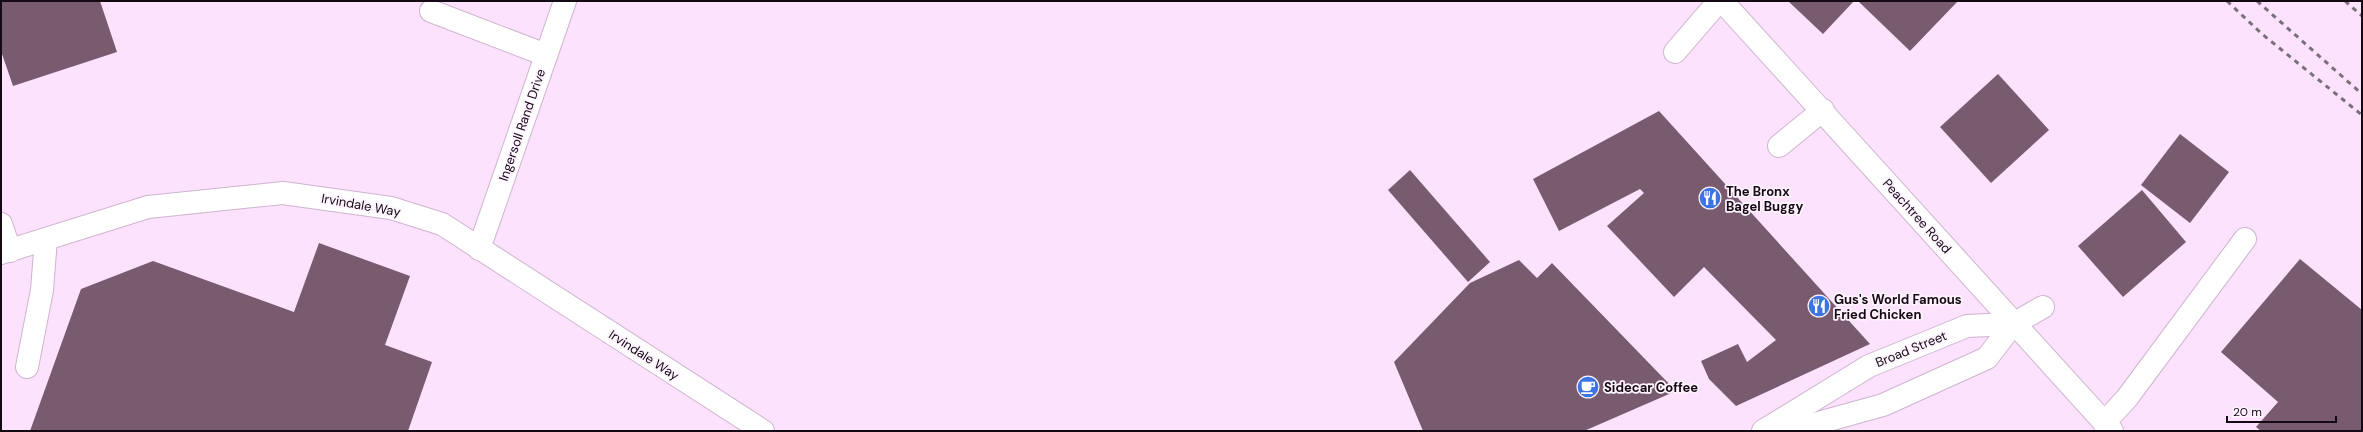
<svg xmlns="http://www.w3.org/2000/svg" width="2363" height="432" viewBox="0 0 2363 432" font-family="'DM Sans',sans-serif">
<rect width="100%" height="100%" fill="#fef3ff"/>
<!-- built -->
<rect fill="#fce2fd" x="1" y="1" width="2361" height="430"/>
<!-- building -->
<g fill="#795b6f">
<path d="M 1,1 L 100,1 L 117,52 L 13,86 L 1,51 Z"/>
<path d="M 1788,1 L 1854,1 L 1823,34 Z"/>
<path d="M 1858,1 L 1958,1 L 1910,51 Z"/>
<path d="M 1998,74 L 2049,130 L 1991,183 L 1940,127 Z"/>
<path d="M 1659,111 L 1870,344 L 1736,406 L 1709,379 L 1701,361 L 1738,344 L 1747,362 L 1776,340 L 1704,267 L 1674,297 L 1607,226 L 1644,193 L 1640,189 L 1559,231 L 1533,179 Z"/>
<path d="M 2180,134 L 2229,172 L 2190,223 L 2141,185 Z"/>
<path d="M 1410,170 L 1490,262 L 1468,282 L 1388,190 Z"/>
<path d="M 2142,190 L 2186,242 L 2123,297 L 2078,246 Z"/>
<path d="M 319,243 L 410,276 L 385,345 L 432,362 L 408,431 L 30,431 L 81,289 L 153,261 L 294,312 Z"/>
<path d="M 2300,259 L 2362,310 L 2362,431 L 2261,431 L 2256,427 L 2278,402 L 2221,352 Z"/>
<path d="M 1519,260 L 1537,278 L 1552,263 L 1676,391 L 1584,431 L 1423,431 L 1394,362 L 1470,283 Z"/>
</g>
<g fill="none" stroke-linecap="round" stroke-linejoin="round">
<!-- minor casing -->
<g stroke="#ceb4cf" stroke-width="24">
<g id="minor">
<path d="M 1722,1 L 2112,431"/>
<path d="M 431,11 L 546,55"/>
<path d="M 1675,52 L 1719,1"/>
<path d="M 1779,146 L 1823,110"/>
<path d="M 1,224 L 10,251"/>
<path d="M 479,249 L 565,1"/>
<path d="M 1,253 L 148,207 L 283,193 L 391,208 L 442,224 L 763,431"/>
<path d="M 27,367 L 42,290 L 46,239"/>
<path d="M 2104,423 L 2127,398 L 2245,239"/>
<path d="M 1763,431 L 1869,366 L 1967,326 L 2013,324"/>
<path d="M 1789,431 L 1883,405 L 1987,358 L 2013,324 L 2043,307"/>
</g>
</g>
<!-- minor -->
<use href="#minor" stroke="#fff" stroke-width="22"/>
<!-- rail -->
<g stroke="#7a707b" stroke-width="3" stroke-dasharray="5 5" stroke-linecap="butt">
<path d="M 2227,1 L 2262,34 L 2362,115"/>
<path d="M 2257,1 L 2362,94"/>
<path d="M 2345,1 L 2362,16"/>
</g>
</g>
<!-- icons -->
<defs>
<g id="restaurant-disc" transform="scale(1.15)"><circle r="9.5" fill="#3d74e4" stroke="#fef3ff"/><path d="M-5-6h1v4h1v-4h1v4h1v-4h1v5L-1.5 .5V6h-2V.5L-5-1ZM5-6V6H3V1.5H1.5Q1.5-4 5-6Z" fill="#fff"/></g>
<g id="cafe-disc" transform="scale(1.15)"><circle r="9.5" fill="#3d74e4" stroke="#fef3ff"/><path d="M-5.5-4.5H6V0H3Q3 3.5 0 3.5H-2.5Q-5.5 3.5-5.5 0ZM3-3.2v2h1.7v-2ZM-6 4.5H4V6H-6Z" fill="#fff"/></g>
</defs>
<g fill-rule="evenodd">
<use href="#restaurant-disc" x="1710" y="198"/>
<use href="#restaurant-disc" x="1819" y="306"/>
<use href="#cafe-disc" x="1588" y="387"/>
</g>
<g text-anchor="middle" dominant-baseline="central" stroke-width="3.5" stroke-linejoin="round" paint-order="stroke">
<!-- street labels -->
<g font-size="13" fill="#130a14" stroke="#fef3ff">
<text transform="translate(522 125) rotate(-71)">Ingersoll Rand Drive</text>
<text transform="translate(361 205) rotate(10)">Irvindale Way</text>
<text transform="translate(1917 216) rotate(48)">Peachtree Road</text>
<text transform="translate(1911 349) rotate(-22)">Broad Street</text>
<text transform="translate(644 355) rotate(33)">Irvindale Way</text>
</g>
<!-- poi labels -->
<g font-size="13" font-weight="bold" fill="#130a14" stroke="#fef3ff" text-anchor="start">
<text x="1726" y="191">The Bronx<tspan x="1726" dy="15">Bagel Buggy</tspan></text>
<text x="1834" y="299">Gus's World Famous<tspan x="1834" dy="15">Fried Chicken</tspan></text>
<text x="1604" y="387">Sidecar Coffee</text>
</g>
</g>
<!-- border -->
<rect width="2363" height="432" fill="none" stroke="#130a14" stroke-width="4"/>
<!-- scale -->
<path d="M2227 416v6h109v-6" fill="none" stroke="#130a14" stroke-width="2"/>
<text x="2233" y="416" font-size="12" fill="#130a14" stroke="#fef3ff" stroke-width="3" paint-order="stroke">20 m</text>
</svg>
